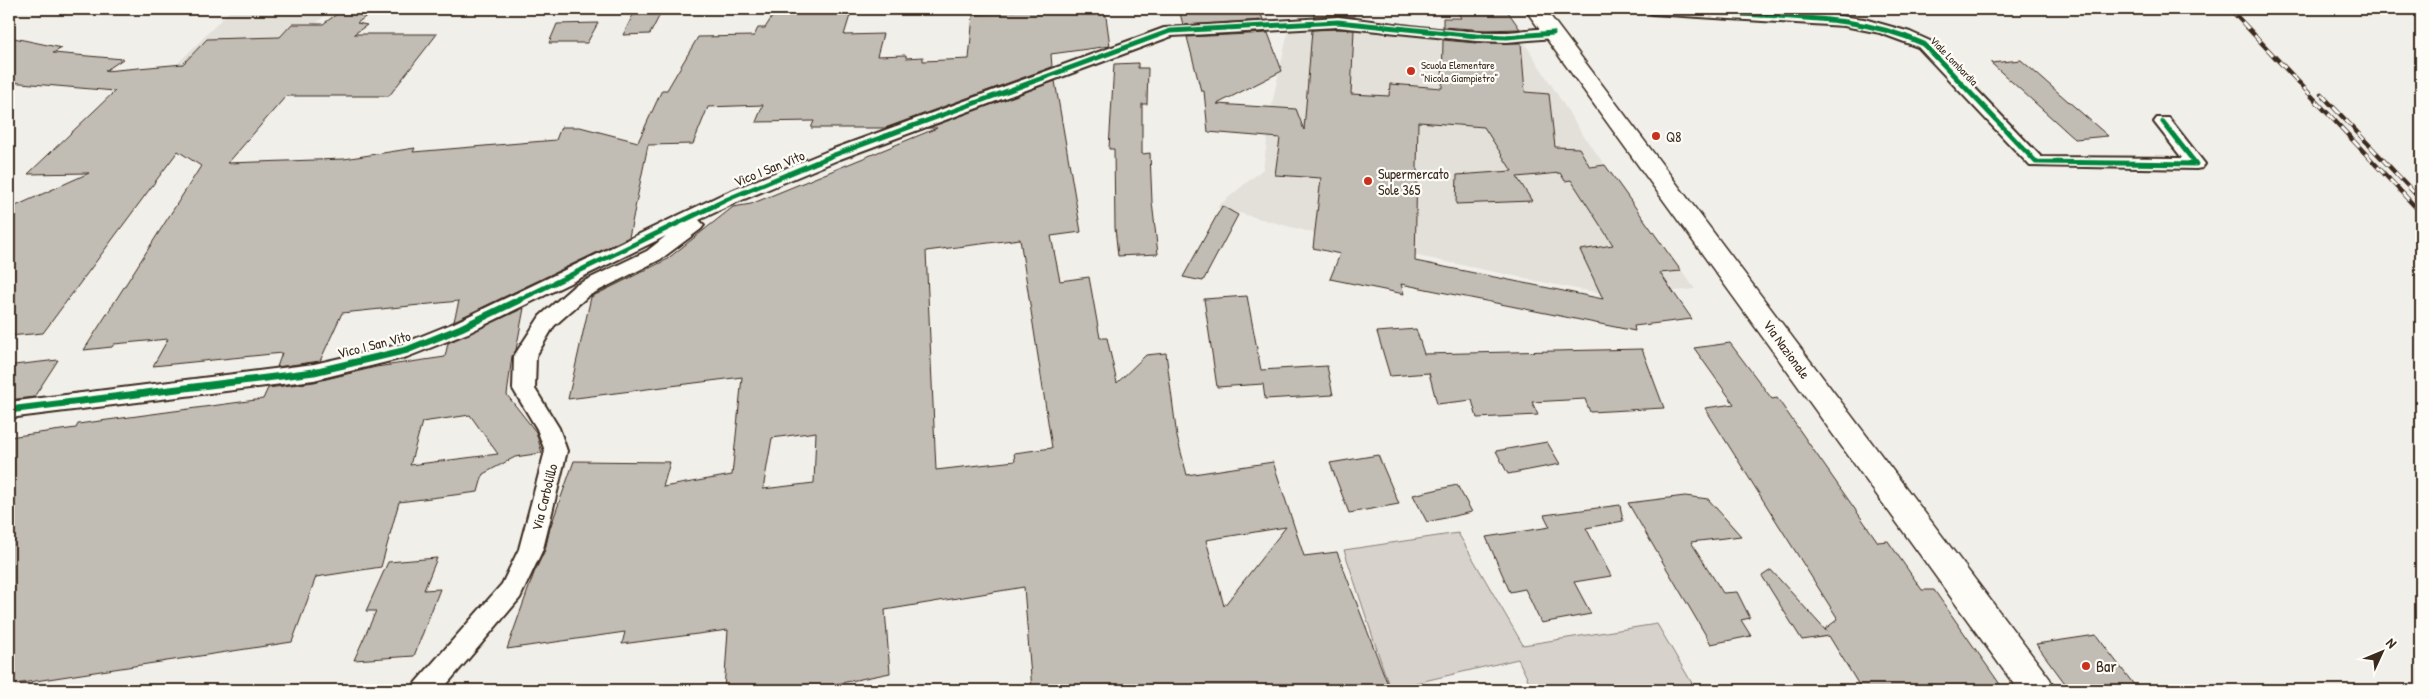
<svg xmlns="http://www.w3.org/2000/svg" width="2430" height="699" viewBox="0 0 2430 699" font-family="'Patrick Hand',sans-serif">
<rect width="100%" height="100%" fill="#f1efea"/>
<filter id="ink" filterUnits="userSpaceOnUse"><feTurbulence type="fractalNoise" baseFrequency=".02" numOctaves="2"/><feDisplacementMap in="SourceGraphic" scale="10" xChannelSelector="R" yChannelSelector="G"/><feConvolveMatrix kernelMatrix="1 2 1 2 8 2 1 2 1" color-interpolation-filters="sRGB"/></filter>
<g filter="url(#ink)">
<!-- built -->
<g fill="#e3e0da">
<path d="M 232,9 L 331,9 L 307,33 L 161,85 L 179,62 Z"/>
<path d="M 1326,27 L 1468,41 L 1524,42 L 1583,135 L 1695,289 L 1625,296 L 1576,289 L 1336,239 L 1217,207 L 1263,169 L 1273,99 L 1289,28 Z"/>
</g>
<!-- green -->
<path fill="#d7d2cc" stroke="#897e75" d="M 1458,533 L 1523,645 L 1657,624 L 1696,690 L 1533,690 L 1518,659 L 1390,689 L 1344,550 Z"/>
<!-- building -->
<g fill="#c1bcb4" stroke="#3b2a1e" fill-rule="evenodd">
<path d="M 344,9 L 376,9 L 357,23 L 367,25 L 354,34 L 437,34 L 389,96 L 286,96 L 228,163 L 344,159 L 415,148 L 413,152 L 556,140 L 561,127 L 580,127 L 638,142 L 662,90 L 667,90 L 698,37 L 754,36 L 758,28 L 765,28 L 777,9 L 852,9 L 844,35 L 883,34 L 877,56 L 906,55 L 906,58 L 923,57 L 923,61 L 969,59 L 973,15 L 1030,9 L 1105,9 L 1110,46 L 1051,54 L 1052,67 L 885,128 L 811,128 L 814,121 L 756,122 L 763,105 L 708,107 L 693,144 L 648,145 L 629,237 L 454,321 L 459,301 L 342,313 L 320,361 L 277,367 L 282,353 L 153,366 L 168,339 L 114,344 L 112,347 L 84,350 L 201,166 L 178,151 L 43,333 L 9,336 L 9,209 L 89,173 L 28,174 L 115,91 L 9,82 L 9,37 L 62,48 L 53,53 L 123,59 L 105,71 L 183,64 L 207,39 L 280,37 L 292,24 L 323,24 Z"/>
<path d="M 636,9 L 663,9 L 650,34 L 623,35 Z"/>
<path d="M 1179,9 L 1259,9 L 1263,20 L 1183,25 Z"/>
<path d="M 1314,9 L 1355,9 L 1354,17 L 1338,15 L 1314,17 Z"/>
<path d="M 1456,9 L 1506,9 L 1520,29 L 1485,30 L 1443,27 L 1443,18 L 1461,18 Z"/>
<path d="M 598,23 L 587,43 L 549,43 L 557,24 Z"/>
<path d="M 1338,29 L 1354,30 L 1351,94 L 1389,96 L 1390,84 L 1442,88 L 1443,40 L 1476,43 L 1521,43 L 1525,92 L 1549,94 L 1555,147 L 1579,148 L 1590,167 L 1605,165 L 1681,271 L 1660,273 L 1692,319 L 1634,326 L 1635,331 L 1401,284 L 1404,294 L 1330,279 L 1340,254 L 1313,248 L 1321,178 L 1275,175 L 1280,138 L 1208,132 L 1204,91 L 1201,91 L 1187,37 L 1268,33 L 1282,71 L 1217,104 L 1296,109 L 1304,130 L 1312,30 ZM 1418,122 L 1484,127 L 1512,171 L 1457,175 L 1456,204 L 1532,201 L 1517,177 L 1560,173 L 1565,181 L 1571,180 L 1613,245 L 1580,250 L 1603,299 L 1415,261 Z"/>
<path d="M 2021,60 L 2108,136 L 2075,139 L 1991,63 Z"/>
<path d="M 1138,63 L 1138,68 L 1148,68 L 1147,104 L 1142,104 L 1142,154 L 1150,153 L 1152,202 L 1158,254 L 1118,256 L 1115,228 L 1114,149 L 1109,149 L 1114,64 Z"/>
<path d="M 1055,81 L 1081,232 L 1051,236 L 1060,281 L 1089,277 L 1100,338 L 1107,338 L 1117,383 L 1146,355 L 1166,353 L 1177,437 L 1187,475 L 1273,462 L 1304,556 L 1337,552 L 1390,690 L 1032,690 L 1024,587 L 885,610 L 890,673 L 807,690 L 724,690 L 728,630 L 622,644 L 625,632 L 507,649 L 534,573 L 545,550 L 550,528 L 574,461 L 670,462 L 663,487 L 732,475 L 742,377 L 568,399 L 591,297 L 666,260 L 733,207 L 751,204 L 937,128 L 928,128 ZM 1020,239 L 1052,448 L 1014,453 L 1015,461 L 936,470 L 926,251 ZM 816,432 L 814,483 L 763,489 L 772,438 ZM 1286,527 L 1224,606 L 1206,540 Z"/>
<path d="M 1222,206 L 1238,215 L 1203,281 L 1183,277 Z"/>
<path d="M 1247,296 L 1261,370 L 1327,366 L 1333,395 L 1265,399 L 1263,384 L 1217,387 L 1204,299 Z"/>
<path d="M 524,308 L 516,350 L 512,356 L 507,395 L 536,432 L 542,453 L 515,457 L 483,474 L 478,492 L 399,502 L 381,567 L 316,577 L 292,642 L 9,685 L 9,437 L 76,428 L 78,424 L 263,399 L 268,388 L 314,382 L 376,367 L 445,357 L 448,343 ZM 470,415 L 498,454 L 410,465 L 422,422 Z"/>
<path d="M 1416,329 L 1424,354 L 1642,349 L 1664,408 L 1590,412 L 1585,399 L 1532,402 L 1538,415 L 1477,418 L 1472,400 L 1437,404 L 1429,373 L 1390,376 L 1377,332 Z"/>
<path d="M 1730,343 L 1772,399 L 1777,398 L 1878,542 L 1888,541 L 1922,590 L 1934,590 L 2004,690 L 1862,690 L 1829,636 L 1802,640 L 1762,576 L 1771,570 L 1827,632 L 1825,629 L 1838,619 L 1705,408 L 1734,404 L 1694,348 Z"/>
<path d="M 58,360 L 34,397 L 9,400 L 9,373 L 14,365 Z"/>
<path d="M 1547,442 L 1560,464 L 1508,474 L 1496,451 Z"/>
<path d="M 1378,455 L 1399,504 L 1349,513 L 1330,463 Z"/>
<path d="M 1457,485 L 1472,512 L 1427,522 L 1413,495 Z"/>
<path d="M 1685,496 L 1708,499 L 1741,536 L 1691,542 L 1723,593 L 1737,592 L 1750,618 L 1741,620 L 1751,636 L 1711,644 L 1628,503 Z"/>
<path d="M 1620,505 L 1623,521 L 1586,528 L 1611,576 L 1574,582 L 1591,614 L 1541,623 L 1525,589 L 1510,592 L 1486,537 L 1550,527 L 1544,515 Z"/>
<path d="M 437,558 L 424,590 L 440,589 L 414,656 L 354,660 L 376,611 L 366,611 L 388,562 Z"/>
<path d="M 2096,635 L 2138,690 L 2070,690 L 2036,644 Z"/>
</g>
<g fill="none" stroke-linecap="round" stroke-linejoin="round">
<!-- street casing -->
<g stroke="#3b2a1e" stroke-width="4">
<g id="street">
<path d="M 1644,9 L 1731,9 L 1823,14 L 1864,19 L 1910,32 L 1930,41 L 2041,157 L 2182,158 L 2154,122 L 2157,118 L 2169,118 L 2205,164 L 2202,168 L 2196,169 L 2030,166 L 1918,47 L 1880,33 L 1844,26 L 1652,14 Z"/>
<path d="M 1338,17 C 1393,23 1450,33 1506,32 C 1517,32 1555,24 1561,33 L 1553,38 L 1507,42 L 1476,41 L 1338,27 L 1172,36 L 840,159 L 735,203 L 699,220 L 704,225 L 701,229 L 661,259 L 588,296 L 554,326 L 536,356 L 535,389 L 559,428 L 567,451 L 543,549 L 520,598 L 442,690 L 412,690 L 416,682 L 502,584 L 519,549 L 545,451 L 537,429 L 513,389 L 514,356 L 540,316 L 574,286 L 647,251 L 666,236 L 468,333 L 407,357 L 314,380 L 9,418 L 9,402 L 314,364 L 402,344 L 454,323 L 721,195 L 828,151 L 1164,28 Z"/>
</g>
</g>
<!-- primary casing -->
<g stroke="#3b2a1e" stroke-width="3">
<path id="primary" d="M 1525,9 L 1545,9 L 2050,679 L 2055,690 L 2018,690 Z"/>
</g>
<!-- street -->
<use href="#street" fill="#fdfcf7" fill-rule="evenodd"/>
<!-- primary -->
<use href="#primary" fill="#fdfcf7" fill-rule="evenodd"/>
<!-- rail casing -->
<g stroke="#3b2a1e" stroke-width="4.5">
<g id="rail">
<path d="M 2230,9 L 2421,213"/>
<path d="M 2321,94 L 2421,200"/>
</g>
</g>
<!-- rail -->
<use href="#rail" stroke="#fdfcf7" stroke-width="3" stroke-dasharray="9" stroke-linecap="butt"/>
<!-- cycleway-far1 casing -->
<g stroke="#fdfcf7" stroke-width="8">
<g id="cycleway-far1">
<path d="M 1652,9 C 1688,11 1723,13 1759,15 C 1816,18 1871,20 1924,44 L 2036,162 L 2196,164 L 2163,122"/>
<path d="M 519,300 L 728,199 L 834,155 L 1170,31 L 1338,22 L 1476,36 L 1507,37 L 1553,33"/>
</g>
</g>
<!-- cycleway casing -->
<g stroke="#fdfcf7" stroke-width="10">
<path id="cycleway" d="M 9,410 L 314,372 L 407,350 L 461,328 L 521,299"/>
</g>
<!-- cycleway-far1 -->
<use href="#cycleway-far1" stroke="#00873e" stroke-width="5"/>
<!-- cycleway -->
<use href="#cycleway" stroke="#00873e" stroke-width="7"/>
</g>
</g>
<!-- markers -->
<g fill="#c8321e" stroke="#fdfcf7" stroke-width="2">
<circle cx="1411" cy="71" r="5"/>
<circle cx="1656" cy="136" r="5"/>
<circle cx="1368" cy="181" r="5"/>
<circle cx="2086" cy="666" r="5"/>
</g>
<g text-anchor="middle" dominant-baseline="central" stroke-width="4.5" stroke-linejoin="round" paint-order="stroke">
<!-- far-street labels -->
<g font-size="11" fill="#3b2a1e" stroke="#fdfcf7">
<text transform="translate(1954 61) rotate(46)">Viale Lombardia</text>
</g>
<!-- far-poi labels -->
<g font-size="11" fill="#3b2a1e" stroke="#fdfcf7" text-anchor="start">
<text x="1421" y="65">Scuola Elementare<tspan x="1421" dy="13">"Nicola Giampietro"</tspan></text>
</g>
<!-- poi labels -->
<g font-size="14" fill="#3b2a1e" stroke="#fdfcf7" text-anchor="start">
<text x="1666" y="136">Q8</text>
<text x="1378" y="173">Supermercato<tspan x="1378" dy="16">Sole 365</tspan></text>
</g>
<!-- street labels -->
<g font-size="14" fill="#3b2a1e" stroke="#fdfcf7">
<text transform="translate(769 168) rotate(-22)">Vico I San Vito</text>
<text transform="translate(374 344) rotate(-14)">Vico I San Vito</text>
<text transform="translate(1787 349) rotate(54)">Via Nazionale</text>
<text transform="translate(544 497) rotate(-76)">Via Carbolillo</text>
</g>
<!-- near-poi labels -->
<g font-size="16" fill="#3b2a1e" stroke="#fdfcf7" text-anchor="start">
<text x="2096" y="666">Bar</text>
</g>
</g>
<!-- margin -->
<rect width="2430" height="699" fill="none" stroke="#fdfcf7" stroke-width="30"/>
<rect x="15" y="15" width="2400" height="669" fill="none" stroke="#3b2a1e" stroke-width="2" filter="url(#ink)"/>
<!-- north arrow -->
<g transform="translate(2382 652) rotate(46)" stroke="#fdfcf7" stroke-width="4" paint-order="stroke">
<path d="M0-4L9 19L0 12L-9 19Z" fill="#3b2a1e"/>
<text y="-8" font-size="14" font-weight="bold" text-anchor="middle" fill="#3b2a1e">N</text>
</g>
</svg>
